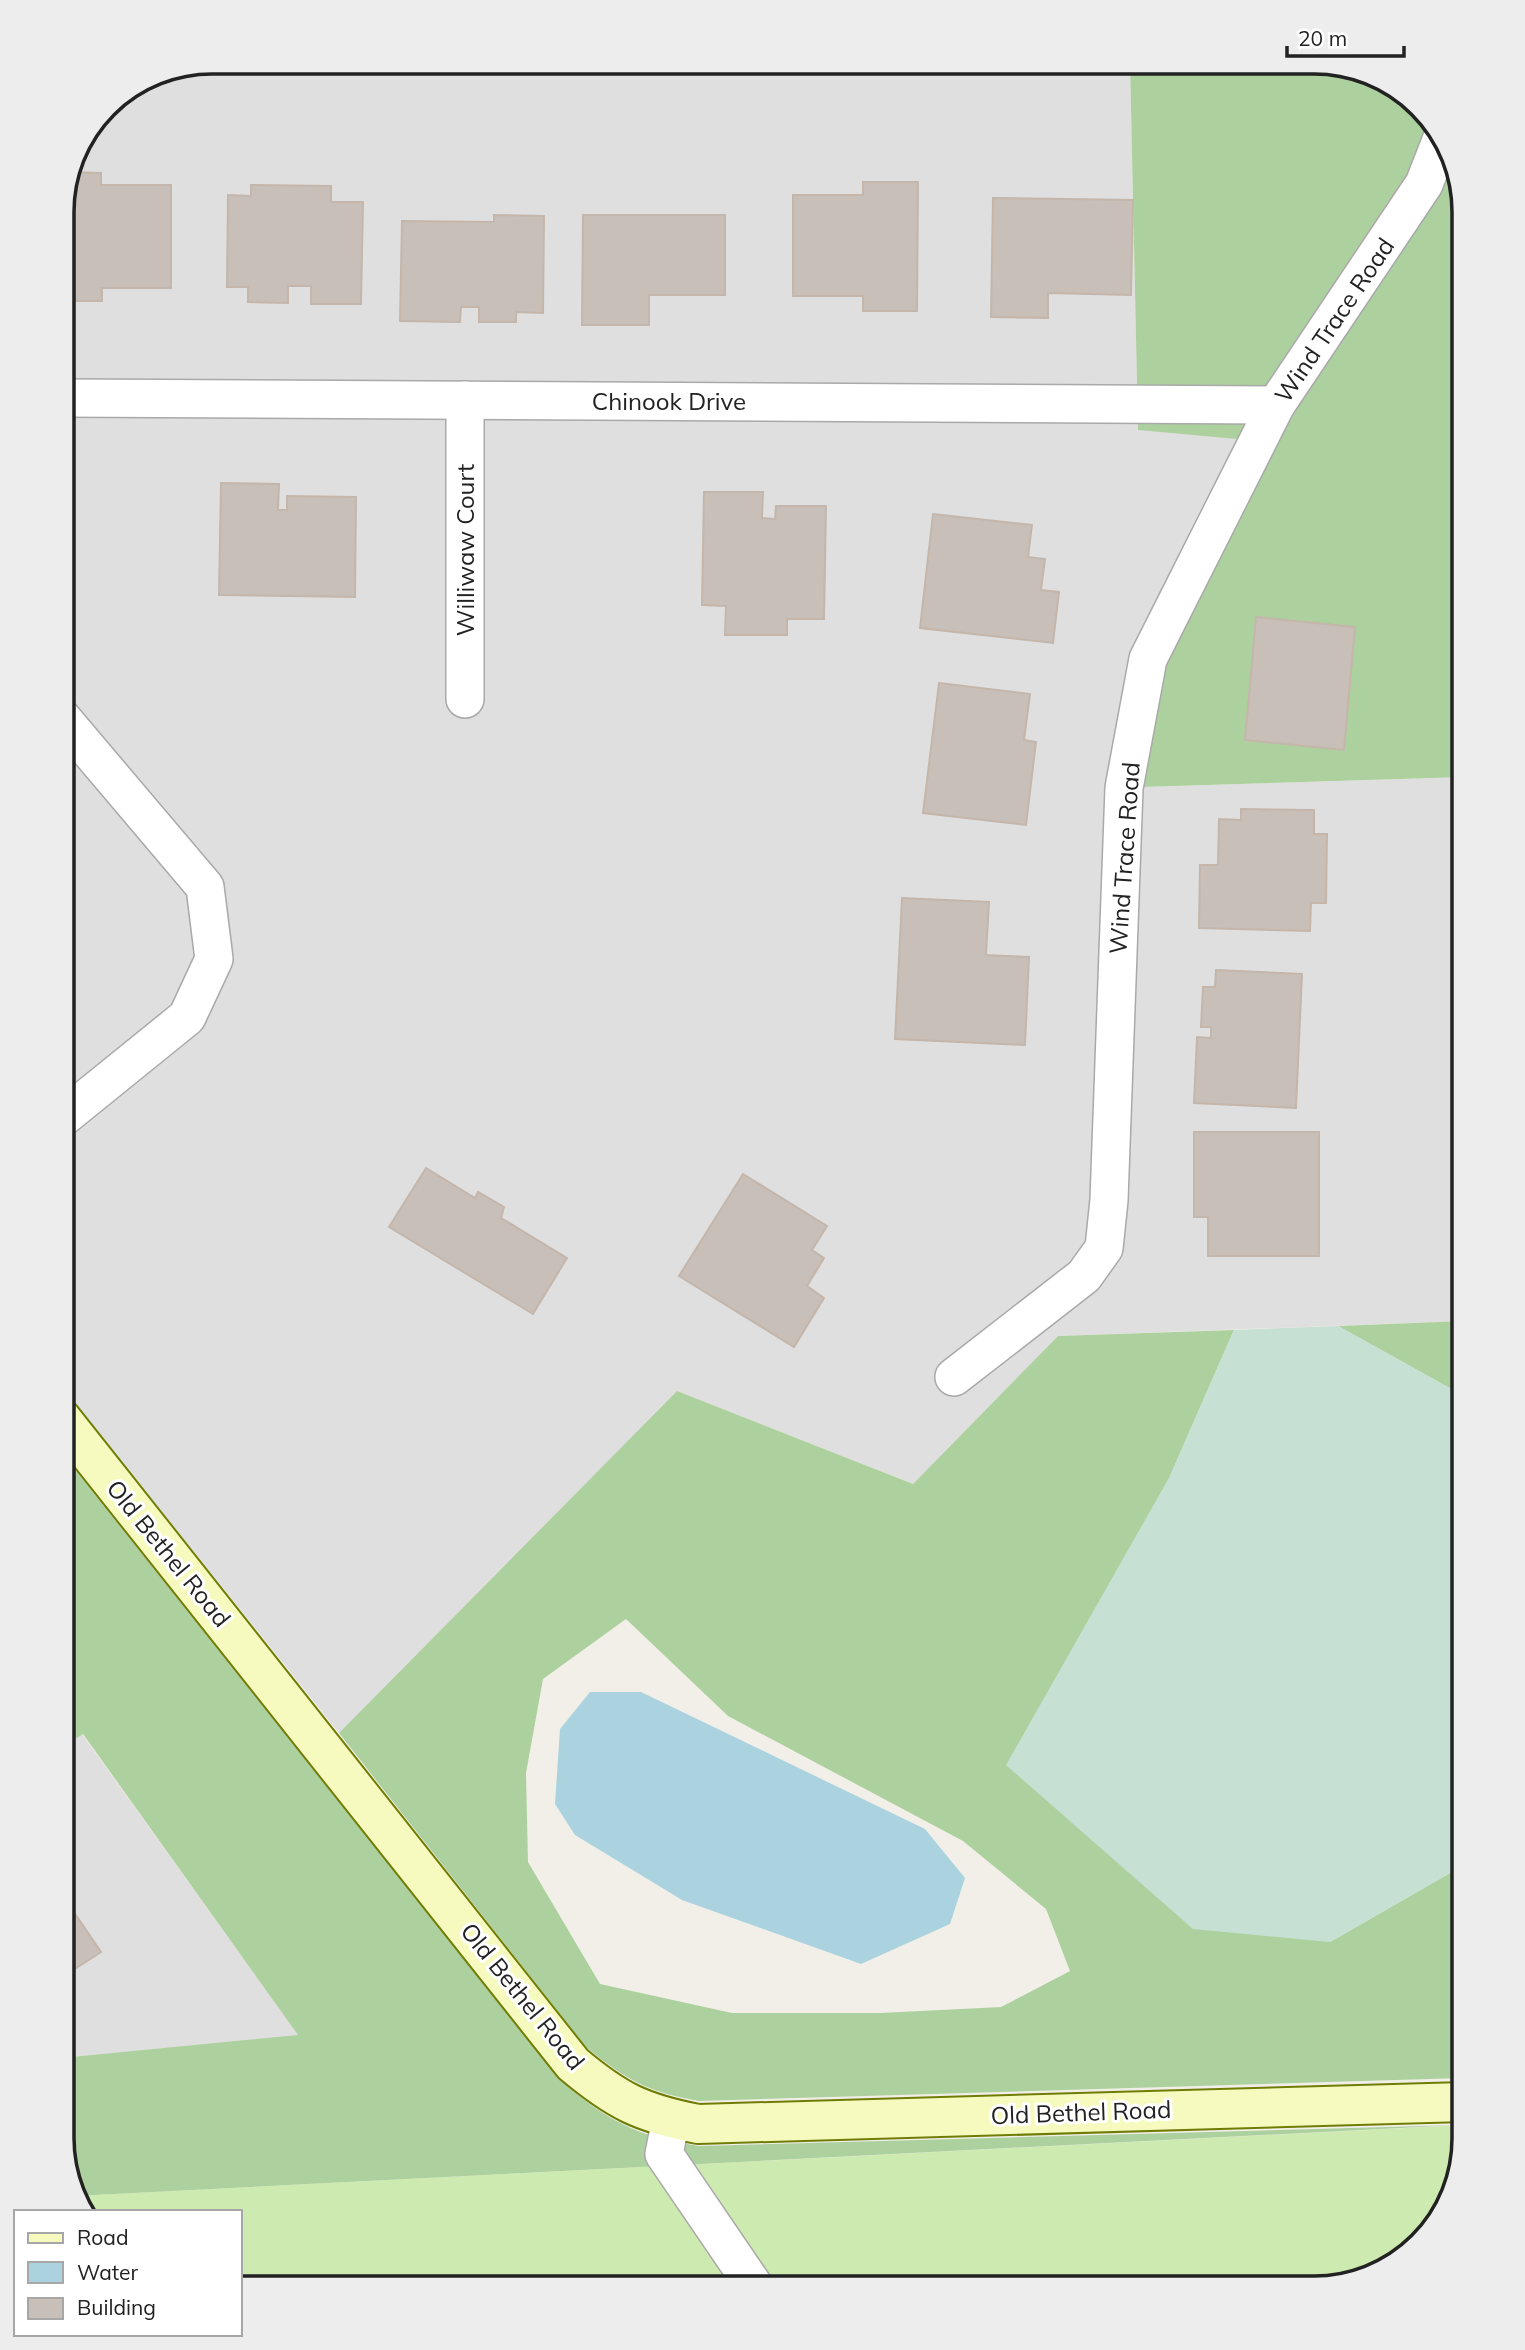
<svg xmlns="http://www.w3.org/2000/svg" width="1525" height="2350" viewBox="0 0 1525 2350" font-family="Mulish,sans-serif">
<rect width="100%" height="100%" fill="#f2efe9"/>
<!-- residential -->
<g fill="#e0dfdf">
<path d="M 211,61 L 1130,62 L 1138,429 L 1249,440 L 1109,788 L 1464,777 L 1464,1321 L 1058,1336 L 913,1484 L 677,1391 L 339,1733 L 61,1385 L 62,202 L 73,154 L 105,105 L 154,73 Z"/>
<path d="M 82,1734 L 299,2036 L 61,2058 L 61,1748 Z"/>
</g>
<!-- grass -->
<path fill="#cdebb0" d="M 1464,2125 L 1464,2139 L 1443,2214 L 1380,2273 L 1314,2289 L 240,2288 L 240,2212 L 82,2212 L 75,2196 Z"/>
<!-- forest -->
<g fill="#add19e" fill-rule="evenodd">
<path d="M 1130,62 L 1324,62 L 1397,86 L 1448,145 L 1464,211 L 1464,777 L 1108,788 L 1248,440 L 1138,430 Z"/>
<path d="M 1464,1321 L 1464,1396 L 1338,1326 Z"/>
<path d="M 1234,1330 L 1170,1476 L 1330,1942 L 1464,1865 L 1464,2078 L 699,2101 C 648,2092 626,2080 586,2047 L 339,1733 L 677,1391 L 913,1484 L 1058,1336 ZM 626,1619 L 728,1716 L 963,1841 L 1046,1909 L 1070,1971 L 1001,2007 L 880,2013 L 732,2013 L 600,1984 L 528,1862 L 526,1773 L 543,1679 Z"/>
<path d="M 61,1452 L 559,2079 C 608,2121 635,2136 699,2146 L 1458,2125 L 75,2196 L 61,2139 L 61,2058 L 298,2035 L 83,1734 L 61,1748 Z"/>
</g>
<!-- wetland -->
<path fill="#c6e0d4" d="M 1338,1326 L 1464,1396 L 1464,1865 L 1330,1942 L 1193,1929 L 1006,1765 L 1170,1476 L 1234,1330 Z"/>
<!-- water -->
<path fill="#aad3df" d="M 590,1692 L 641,1692 L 925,1829 L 965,1878 L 950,1924 L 861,1964 L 682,1900 L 575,1835 L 555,1804 L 560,1729 Z"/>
<!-- building -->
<g fill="#c7bfb8" stroke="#c4b6ab" stroke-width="2">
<path d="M 68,172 L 101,173 L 101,185 L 171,185 L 171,288 L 102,288 L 102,301 L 62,301 L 62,202 Z"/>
<path d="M 863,182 L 918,182 L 917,311 L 863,311 L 863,296 L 793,296 L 793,195 L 863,195 Z"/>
<path d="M 251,185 L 331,186 L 331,202 L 363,202 L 361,304 L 311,304 L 311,286 L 288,286 L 288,303 L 248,302 L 248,287 L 227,287 L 228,195 L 251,196 Z"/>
<path d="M 993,198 L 1133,200 L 1131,295 L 1048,293 L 1048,318 L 991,317 Z"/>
<path d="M 494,215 L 544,216 L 543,313 L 516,312 L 516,322 L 479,322 L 479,307 L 461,307 L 460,322 L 400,321 L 402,221 L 494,222 Z"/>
<path d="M 583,215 L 725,215 L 725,295 L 649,295 L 649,325 L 582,325 Z"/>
<path d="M 221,483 L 279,484 L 278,510 L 287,510 L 287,496 L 356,497 L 355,597 L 219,595 Z"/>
<path d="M 704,492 L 763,492 L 762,518 L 775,519 L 776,506 L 826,506 L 824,619 L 787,619 L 787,635 L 725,635 L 726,606 L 702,605 Z"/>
<path d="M 933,514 L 1032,525 L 1028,557 L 1045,559 L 1041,590 L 1059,592 L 1053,643 L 920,628 Z"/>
<path d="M 1256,617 L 1355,627 L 1344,750 L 1245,740 Z"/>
<path d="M 939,683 L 1030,694 L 1024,740 L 1036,742 L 1026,825 L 923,813 Z"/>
<path d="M 1241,809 L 1314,810 L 1314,834 L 1327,834 L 1326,903 L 1311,903 L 1310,931 L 1199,928 L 1200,865 L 1218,865 L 1219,819 L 1241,820 Z"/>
<path d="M 902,898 L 989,902 L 986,955 L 1029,957 L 1025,1045 L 895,1039 Z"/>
<path d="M 1216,970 L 1302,974 L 1296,1108 L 1194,1103 L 1197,1037 L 1211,1038 L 1211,1027 L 1201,1027 L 1203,987 L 1215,987 Z"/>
<path d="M 1194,1132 L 1319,1132 L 1319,1256 L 1208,1256 L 1208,1217 L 1194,1217 Z"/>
<path d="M 426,1168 L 475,1198 L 478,1192 L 504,1207 L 501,1218 L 567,1258 L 533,1314 L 389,1227 Z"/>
<path d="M 743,1174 L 827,1226 L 812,1250 L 824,1258 L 807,1286 L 824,1298 L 794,1347 L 679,1276 Z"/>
<path d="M 61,1893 L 101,1952 L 61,1978 Z"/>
</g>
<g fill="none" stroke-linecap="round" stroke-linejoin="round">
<!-- street casing -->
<g stroke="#a9a9a9" stroke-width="40">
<g id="street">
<path d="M 62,398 L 1276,405"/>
<path d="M 465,699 L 465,400"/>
<path d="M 61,1119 L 187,1017 L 214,959 L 205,887 L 61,717"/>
<path d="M 954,1377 L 1084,1276 L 1104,1248 L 1109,1200 L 1124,788 L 1148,659 L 1276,405 L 1424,184 L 1442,138"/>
<path d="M 671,2119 L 664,2154 L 756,2289"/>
</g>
</g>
<!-- secondary casing -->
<g stroke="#707d05" stroke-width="42">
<path id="secondary" d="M 61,1418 L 573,2064 C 617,2101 641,2113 698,2124 L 1464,2102"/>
</g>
<!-- street -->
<use href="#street" stroke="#fff" stroke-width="37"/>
<!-- secondary -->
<use href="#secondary" stroke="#f7fabf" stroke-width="38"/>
</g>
<g text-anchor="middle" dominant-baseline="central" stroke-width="6" stroke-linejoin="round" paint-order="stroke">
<!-- street labels -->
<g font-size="24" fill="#222" stroke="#fff">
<text transform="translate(1334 320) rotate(-56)">Wind Trace Road</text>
<text x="669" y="401">Chinook Drive</text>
<text transform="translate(465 550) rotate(-90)">Williwaw Court</text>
<text transform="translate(1124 858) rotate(-86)">Wind Trace Road</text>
<text transform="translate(169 1553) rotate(51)">Old Bethel Road</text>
<text transform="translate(523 1996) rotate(51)">Old Bethel Road</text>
<text transform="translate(1081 2112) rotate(-2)">Old Bethel Road</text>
</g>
</g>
<!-- crop -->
<path d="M0 0H1525V2350H0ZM212 74H1314A138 138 0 0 1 1452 212V2138A138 138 0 0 1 1314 2276H212A138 138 0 0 1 74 2138V212A138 138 0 0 1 212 74Z" fill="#ededed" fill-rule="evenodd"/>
<path fill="none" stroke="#222" stroke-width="3.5" d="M212 74H1314A138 138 0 0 1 1452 212V2138A138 138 0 0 1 1314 2276H212A138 138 0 0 1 74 2138V212A138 138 0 0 1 212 74Z"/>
<!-- legend -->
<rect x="14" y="2210" width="228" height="126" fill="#ffffff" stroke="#a7a7a7" stroke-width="2"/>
<rect x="28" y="2233" width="35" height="10" fill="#f7fabf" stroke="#a7a7a7" stroke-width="2"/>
<text x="77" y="2245" font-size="21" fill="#222222">Road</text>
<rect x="28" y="2262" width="35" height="21" fill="#aad3df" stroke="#a7a7a7" stroke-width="2"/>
<text x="77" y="2280" font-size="21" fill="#222222">Water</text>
<rect x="28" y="2298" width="35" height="21" fill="#c7bfb8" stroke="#a7a7a7" stroke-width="2"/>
<text x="77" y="2315" font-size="21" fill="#222222">Building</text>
<!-- scale -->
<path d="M1287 46v10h117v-10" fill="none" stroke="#222222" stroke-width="3.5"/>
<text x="1298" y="46" font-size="21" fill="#222222" stroke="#ffffff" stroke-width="5" paint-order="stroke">20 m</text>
</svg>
